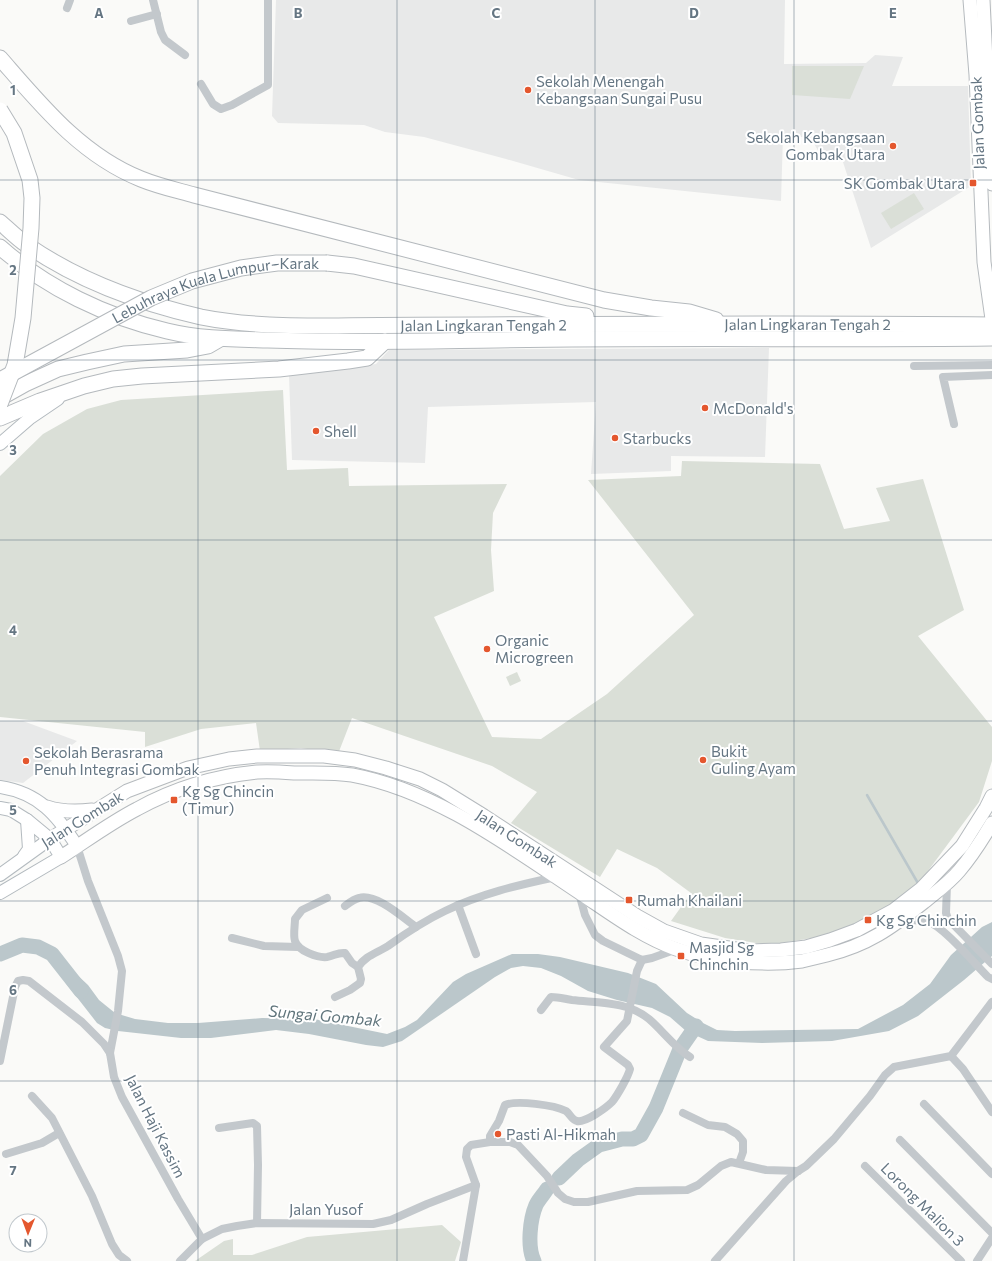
<svg xmlns="http://www.w3.org/2000/svg" width="992" height="1261" viewBox="0 0 992 1261" font-family="Commissioner,sans-serif">
<rect width="100%" height="100%" fill="#fafaf8"/>
<!-- built -->
<g fill="#e8e9e9">
<path d="M 276,0 L 785,0 L 784,64 L 866,63 L 875,55 L 903,57 L 892,86 L 968,86 L 971,186 L 871,248 L 841,156 L 821,156 L 811,138 L 783,135 L 781,201 L 579,180 L 506,159 L 424,137 L 385,132 L 364,125 L 278,123 L 272,116 Z"/>
<path d="M 769,348 L 765,457 L 671,456 L 671,471 L 591,474 L 596,402 L 428,407 L 425,463 L 292,460 L 289,375 L 376,364 L 389,350 Z"/>
<path d="M 0,721 L 23,721 L 77,741 L 23,783 L 0,780 Z"/>
</g>
<!-- green -->
<g fill="#dadfd7">
<path d="M 792,66 L 864,66 L 850,99 L 792,95 Z"/>
<path d="M 914,193 L 924,209 L 891,229 L 881,213 Z"/>
<path d="M 283,390 L 287,470 L 348,468 L 349,486 L 507,484 L 493,513 L 491,550 L 494,591 L 434,617 L 492,737 L 541,739 L 607,694 L 694,615 L 588,480 L 681,476 L 682,461 L 820,464 L 844,529 L 890,521 L 876,488 L 923,479 L 964,610 L 918,636 L 992,727 L 992,761 L 979,802 L 922,879 L 877,917 L 818,937 L 769,945 L 725,938 L 671,921 L 691,893 L 657,868 L 617,849 L 600,877 L 511,823 L 537,792 L 492,766 L 352,718 L 338,754 L 301,748 L 260,751 L 256,723 L 201,729 L 145,747 L 145,732 L 0,717 L 0,476 L 43,434 L 87,409 L 121,400 Z"/>
<path d="M 517,672 L 521,681 L 510,686 L 506,677 Z"/>
<path d="M 442,1225 L 461,1242 L 455,1261 L 195,1261 L 224,1241 L 233,1239 L 233,1255 L 252,1255 L 307,1237 Z"/>
</g>
<!-- water -->
<path fill="#bbc7cb" d="M 992,922 L 992,956 L 964,980 L 918,1016 L 889,1031 L 832,1041 L 762,1043 L 708,1041 L 686,1031 L 670,1017 L 652,1008 L 617,1000 L 588,991 L 561,976 L 541,968 L 523,966 L 511,968 L 495,977 L 402,1041 L 383,1047 L 366,1045 L 309,1034 L 276,1030 L 211,1038 L 181,1038 L 118,1031 L 105,1028 L 97,1023 L 65,982 L 73,971 L 88,985 L 99,1000 L 115,1013 L 135,1019 L 168,1023 L 198,1023 L 262,1018 L 314,1019 L 387,1034 L 405,1027 L 417,1020 L 453,982 L 466,974 L 512,954 L 538,954 L 560,957 L 628,973 L 656,984 L 687,1013 L 703,1023 L 717,1030 L 735,1031 L 858,1029 L 903,1005 L 930,984 L 951,955 L 982,927 Z"/>
<g fill="none" stroke-linecap="round" stroke-linejoin="round">
<!-- stream -->
<path stroke="#bbc7cb" stroke-width="2.5" d="M 867,795 L 919,885"/>
<!-- river -->
<g stroke="#bbc7cb" stroke-width="15">
<path d="M 0,954 L 22,945 L 38,947 L 52,954 L 81,991"/>
<path d="M 559,1178 L 578,1160 L 599,1145 L 622,1139 L 633,1139 L 641,1135 L 656,1108 L 680,1049 L 696,1026"/>
<path d="M 534,1261 C 527,1247 530,1219 536,1205 C 539,1199 544,1194 547,1189"/>
</g>
<!-- secondary casing -->
<g stroke="#b3babf" stroke-width="14">
<g id="secondary">
<path d="M 0,444 L 30,418 L 58,399"/>
<path d="M 0,787 C 39,793 57,815 77,846"/>
<path d="M 0,808 L 11,810 L 27,820 L 50,839 L 61,857 L 0,893"/>
<path d="M 24,856 L 29,849 L 27,820"/>
<path d="M 0,875 L 50,839"/>
</g>
</g>
<!-- primary casing -->
<g stroke="#b5babe" stroke-width="15">
<g id="primary">
<path d="M 970,0 L 976,75 L 983,239 L 984,262 L 992,319"/>
<path d="M 983,0 L 992,184"/>
<path d="M 47,807 C 62,812 76,812 92,810"/>
<path d="M 50,839 L 127,791 L 188,768 L 229,759 L 257,756 L 324,756 L 355,760 L 386,768 L 420,779 L 442,790 L 484,816 L 637,916 L 664,931 L 701,944 L 750,951 L 781,950 L 806,947 L 830,940 L 857,930 L 894,910 L 921,889 L 962,846 L 986,808 L 992,796"/>
<path d="M 61,857 C 86,841 110,823 137,809 C 173,789 216,776 257,772 C 269,771 282,772 294,773 C 313,773 333,772 352,775 C 439,791 517,852 589,899 C 617,918 645,938 676,949 C 712,962 764,966 802,961 C 810,959 819,957 827,955 C 868,945 891,928 924,902 C 936,892 949,883 959,871 C 972,856 982,840 992,823"/>
</g>
</g>
<!-- highway casing -->
<g stroke="#b4b9bd" stroke-width="17">
<g id="highway">
<path d="M 0,58 C 41,105 81,155 141,179 C 158,186 176,190 194,195 L 604,300 L 651,308 L 689,312 L 716,320"/>
<path id="s1" d="M 0,222 C 9,230 18,239 27,245 C 79,281 140,303 201,317 C 246,326 293,326 338,326 C 386,325 434,325 481,325 C 652,324 822,323 992,325"/>
<path d="M 0,247 C 46,288 107,317 167,331 C 200,339 234,339 268,340 C 344,343 421,341 497,340 C 662,337 827,340 992,338"/>
<path d="M 327,263 L 354,266 L 567,314 L 586,316"/>
<path d="M 0,398 L 25,384 L 58,369 L 87,362 L 124,354 L 187,350 L 208,346 L 220,339"/>
<path d="M 0,418 L 40,401 L 84,386 L 113,379 L 142,376 L 279,369 L 348,361 L 367,358 L 385,341"/>
</g>
</g>
<!-- street -->
<g stroke="#c3c8cc" stroke-width="8">
<path d="M 153,0 L 161,32 L 165,40 L 185,55"/>
<path d="M 67,8 L 70,0"/>
<path d="M 131,21 L 157,14"/>
<path d="M 201,84 L 213,104 L 221,109 L 232,105 L 268,85 L 268,0"/>
<path d="M 914,366 L 992,365"/>
<path d="M 954,424 L 943,377 L 992,375"/>
<path d="M 77,846 L 88,881 L 118,956 L 122,971 L 118,1011 L 110,1053"/>
<path d="M 947,884 L 946,913 L 948,919 L 992,964"/>
<path d="M 579,893 L 585,915 L 595,935 L 603,941 L 642,960 L 652,958 L 677,949"/>
<path d="M 327,898 L 302,910 L 295,919 C 295,926 293,935 295,941 C 298,951 318,958 327,957 C 334,956 338,952 345,953 L 352,963 L 358,967"/>
<path d="M 458,905 L 476,954"/>
<path d="M 345,906 C 349,903 354,899 359,898 C 376,893 402,917 416,927"/>
<path d="M 899,924 C 908,922 918,918 927,921 C 943,926 975,964 988,977 L 992,979"/>
<path d="M 232,938 L 264,946 L 298,947"/>
<path d="M 335,997 L 350,990 L 360,983 L 361,979 L 358,967 C 365,956 377,953 388,946 C 406,933 424,921 445,911 C 480,894 518,885 556,877"/>
<path d="M 541,1010 L 551,997 C 559,997 565,999 572,1000 C 599,1003 627,1001 649,1019 C 663,1031 674,1047 690,1057"/>
<path d="M 951,1056 L 963,1069 L 992,1112"/>
<path d="M 0,1061 L 15,987 L 18,981 L 23,980 L 29,981 L 82,1022 L 104,1044 L 110,1053 L 114,1077 L 122,1097 L 178,1199 L 202,1239"/>
<path d="M 32,1096 L 52,1118 L 92,1196 L 112,1244 L 119,1255 L 127,1261"/>
<path d="M 924,1104 L 992,1174"/>
<path d="M 683,1113 L 708,1125 L 725,1127 L 737,1134 L 743,1141 L 743,1152 L 739,1163"/>
<path d="M 219,1128 L 253,1123 L 257,1126 L 258,1165 L 257,1223"/>
<path d="M 900,1140 L 992,1233"/>
<path d="M 490,1142 L 490,1136 L 499,1121 L 505,1105 C 517,1100 554,1105 566,1111 C 570,1114 572,1120 577,1121 C 585,1123 606,1108 612,1102 C 617,1096 628,1077 630,1069 L 628,1065 L 604,1047 L 627,1021 L 637,971 L 642,960"/>
<path d="M 6,1154 L 42,1143 L 59,1133"/>
<path d="M 865,1166 L 961,1261"/>
<path d="M 180,1261 L 202,1239 L 222,1229 L 237,1226 L 257,1223 L 373,1224 L 391,1220 L 427,1204 L 476,1185"/>
<path d="M 463,1261 L 476,1185 L 466,1157 L 467,1149 L 471,1145 L 490,1142 L 510,1142 L 518,1145 L 547,1176 L 558,1193 L 565,1199 L 574,1202 L 588,1202 L 637,1191 L 687,1190 L 698,1185 L 721,1166 L 731,1162 L 766,1170 L 798,1171"/>
<path d="M 715,1261 L 786,1181 L 798,1171 L 806,1166 L 834,1139 L 870,1096 L 885,1075 L 894,1067 L 951,1056 L 992,1002"/>
<path d="M 977,1261 L 992,1238"/>
</g>
<!-- secondary -->
<use href="#secondary" stroke="#fff" stroke-width="12"/>
<!-- primary -->
<use href="#primary" stroke="#fff" stroke-width="13"/>
<!-- highway -->
<use href="#highway" stroke="#fff" stroke-width="15"/>
<!-- highway-bridge casing -->
<g stroke="#b4b9bd" stroke-width="17" stroke-linecap="butt">
<g id="highway-bridge">
<path d="M 0,110 L 14,133 L 30,180 L 32,198 L 31,228 L 23,318 L 15,365 L 0,404"/>
<path id="s2" d="M 0,380 L 151,298 L 192,281 L 241,268 L 277,263 L 327,263"/>
</g>
</g>
<!-- highway-bridge -->
<use href="#highway-bridge" stroke="#fff" stroke-width="15"/>
</g>
<!-- grid -->
<path fill="none" stroke="#657683" stroke-width="1" stroke-opacity="0.55" d="M 198,0 L 198,1261M 397,0 L 397,1261M 595,0 L 595,1261M 794,0 L 794,1261M 0,180 L 992,180M 0,360 L 992,360M 0,540 L 992,540M 0,721 L 992,721M 0,901 L 992,901M 0,1081 L 992,1081"/>
<!-- markers -->
<g fill="#e4572e" stroke="#fff" stroke-width="1.5">
<circle cx="528" cy="90" r="4"/>
<circle cx="893" cy="146" r="4"/>
<rect x="969" y="179" width="8" height="8" rx="2"/>
<circle cx="705" cy="408" r="4"/>
<circle cx="316" cy="431" r="4"/>
<circle cx="615" cy="438" r="4"/>
<circle cx="487" cy="649" r="4"/>
<circle cx="703" cy="760" r="4"/>
<circle cx="26" cy="761" r="4"/>
<rect x="170" y="796" width="8" height="8" rx="2"/>
<rect x="625" y="896" width="8" height="8" rx="2"/>
<rect x="864" y="916" width="8" height="8" rx="2"/>
<rect x="677" y="952" width="8" height="8" rx="2"/>
<circle cx="498" cy="1134" r="4"/>
</g>
<g text-anchor="middle" dominant-baseline="central" stroke-width="4" stroke-linejoin="round" paint-order="stroke">
<!-- poi labels -->
<g font-size="15" fill="#657683" stroke="#fff" text-anchor="start">
<text x="536" y="81">Sekolah Menengah<tspan x="536" dy="17">Kebangsaan Sungai Pusu</tspan></text>
<text x="885" y="137" text-anchor="end">Sekolah Kebangsaan<tspan x="885" dy="17">Gombak Utara</tspan></text>
<text x="965" y="183" text-anchor="end">SK Gombak Utara</text>
<text x="713" y="408">McDonald's</text>
<text x="324" y="431">Shell</text>
<text x="623" y="438">Starbucks</text>
<text x="495" y="640">Organic<tspan x="495" dy="17">Microgreen</tspan></text>
<text x="711" y="751">Bukit<tspan x="711" dy="17">Guling Ayam</tspan></text>
<text x="34" y="752">Sekolah Berasrama<tspan x="34" dy="17">Penuh Integrasi Gombak</tspan></text>
<text x="182" y="791">Kg Sg Chincin<tspan x="182" dy="17">(Timur)</tspan></text>
<text x="637" y="900">Rumah Khailani</text>
<text x="876" y="920">Kg Sg Chinchin</text>
<text x="689" y="947">Masjid Sg<tspan x="689" dy="17">Chinchin</tspan></text>
<text x="506" y="1134">Pasti Al-Hikmah</text>
</g>
<!-- street labels -->
<g font-size="15" fill="#657683" stroke="#fff">
<text transform="translate(977 123) rotate(-92)">Jalan Gombak</text>
<text stroke="none"><textPath href="#s2" startOffset="237">Lebuhraya Kuala Lumpur–Karak</textPath></text>
<text stroke="none"><textPath href="#s1" startOffset="508">Jalan Lingkaran Tengah 2</textPath></text>
<text stroke="none"><textPath href="#s1" startOffset="832">Jalan Lingkaran Tengah 2</textPath></text>
<text transform="translate(82 819) rotate(-32)">Jalan Gombak</text>
<text transform="translate(517 838) rotate(33)">Jalan Gombak</text>
<text transform="translate(156 1126) rotate(63)">Jalan Haji Kassim</text>
<text transform="translate(923 1204) rotate(45)">Lorong Malion 3</text>
<text x="326" y="1209">Jalan Yusof</text>
</g>
<!-- water labels -->
<g font-size="16" font-style="italic" fill="#60757c" stroke="#fff">
<text transform="translate(325 1015) rotate(5)">Sungai Gombak</text>
</g>
</g>
<g font-size="13" text-anchor="middle" font-weight="bold" fill="#657683" stroke="#fff" stroke-width="4" stroke-linejoin="round" paint-order="stroke">
<text x="99" y="18">A</text>
<text x="298" y="18">B</text>
<text x="496" y="18">C</text>
<text x="694" y="18">D</text>
<text x="893" y="18">E</text>
<text x="13" y="95">1</text>
<text x="13" y="275">2</text>
<text x="13" y="455">3</text>
<text x="13" y="635">4</text>
<text x="13" y="815">5</text>
<text x="13" y="995">6</text>
<text x="13" y="1175">7</text>
</g>
<!-- north arrow -->
<g transform="translate(28 1233) rotate(181)"><circle r="19" fill="#ffffff" stroke="#c1c8cd"/>
<path d="M0-3L7 15L0 10L-7 15Z" fill="#e4572e"/>
<text y="-6" font-size="11" font-weight="bold" text-anchor="middle" fill="#657683">N</text>
</g>
</svg>
